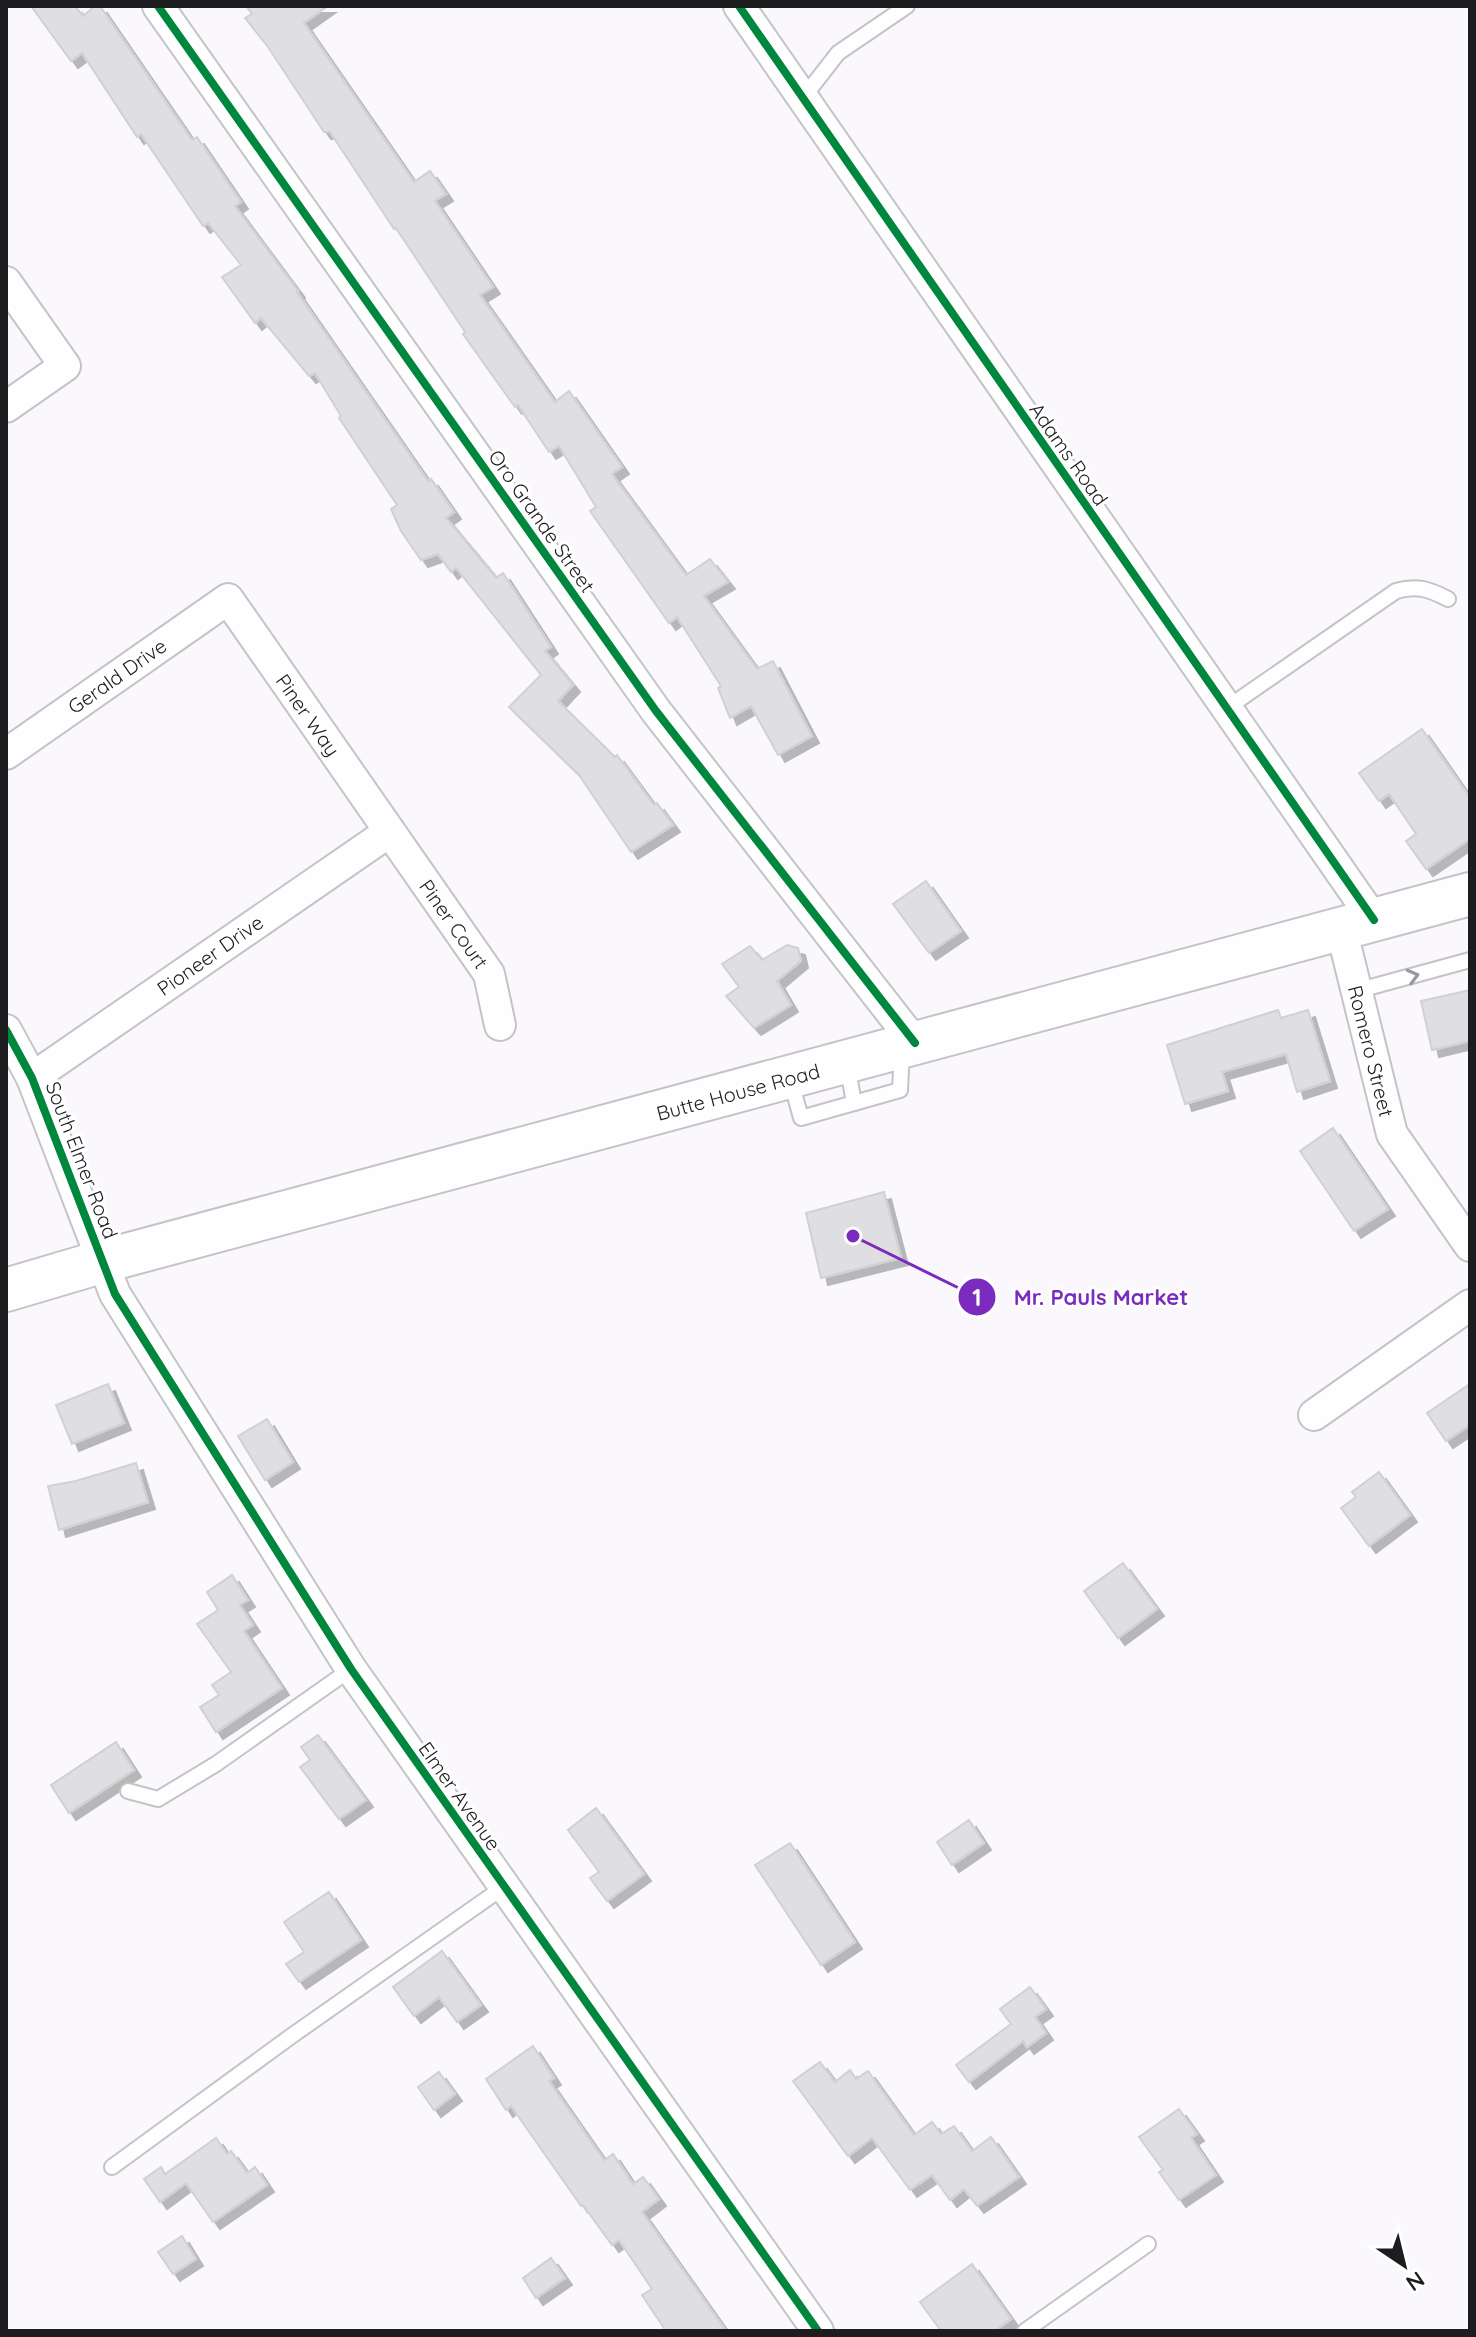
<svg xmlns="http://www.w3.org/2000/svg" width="1476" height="2337" viewBox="0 0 1476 2337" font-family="Quicksand,sans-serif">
<defs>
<filter id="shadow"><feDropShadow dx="7" dy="7" stdDeviation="0" flood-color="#0004"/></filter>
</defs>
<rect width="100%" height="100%" fill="#faf8fc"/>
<!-- building -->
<g fill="#dfdee0" stroke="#d1d0d3" stroke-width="2" filter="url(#shadow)">
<path d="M 31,6 L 75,6 L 83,16 L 95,6 L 100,6 L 192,140 L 197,137 L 241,202 L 235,206 L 298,291 L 297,292 L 428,481 L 431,479 L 454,512 L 446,518 L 496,578 L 503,573 L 551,647 L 545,651 L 573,685 L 558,701 L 615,757 L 617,755 L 654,805 L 657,803 L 673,825 L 631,852 L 579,775 L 509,707 L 541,675 L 456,568 L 451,572 L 438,554 L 421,560 L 401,531 L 391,509 L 397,505 L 339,418 L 341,416 L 315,373 L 309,376 L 261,318 L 255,323 L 222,277 L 241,265 L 208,223 L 203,226 L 141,134 L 137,137 L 82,53 L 71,61 Z"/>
<path d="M 246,6 L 328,6 L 304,23 L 414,182 L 430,171 L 446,194 L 435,201 L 493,287 L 480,295 L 555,402 L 569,391 L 622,467 L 612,474 L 686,575 L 710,559 L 728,582 L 704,596 L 757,669 L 773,661 L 812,736 L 778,755 L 751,706 L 730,718 L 718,688 L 721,686 L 677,617 L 669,623 L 590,511 L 596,507 L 559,446 L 549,452 L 518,405 L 515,407 L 463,334 L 465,332 L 396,228 L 394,229 L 330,132 L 324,132 L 268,47 L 245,18 L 252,14 Z"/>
<path d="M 1422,729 L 1470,798 L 1470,839 L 1426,869 L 1406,841 L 1416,834 L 1389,794 L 1379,801 L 1359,773 Z"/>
<path d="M 926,881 L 961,931 L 929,953 L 893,904 Z"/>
<path d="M 787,945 L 798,948 L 801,961 L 777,981 L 791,1005 L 754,1028 L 726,996 L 739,987 L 722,964 L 750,946 L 762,960 Z"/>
<path d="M 1470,990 L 1470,1041 L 1432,1050 L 1421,1001 Z"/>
<path d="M 1278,1010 L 1281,1018 L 1308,1010 L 1330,1081 L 1297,1092 L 1286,1054 L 1222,1072 L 1228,1091 L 1185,1104 L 1167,1045 Z"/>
<path d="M 1333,1128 L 1388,1209 L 1354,1231 L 1300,1151 Z"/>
<path d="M 884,1192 L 901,1258 L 821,1278 L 806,1213 Z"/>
<path d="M 108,1384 L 124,1423 L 72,1444 L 56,1405 Z"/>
<path d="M 1470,1384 L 1470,1425 L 1446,1441 L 1427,1413 Z"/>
<path d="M 267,1419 L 293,1462 L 265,1480 L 238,1436 Z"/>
<path d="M 136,1463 L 148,1502 L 59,1530 L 48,1486 L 76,1481 Z"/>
<path d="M 1379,1472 L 1410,1515 L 1369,1546 L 1341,1508 L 1356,1497 L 1352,1492 Z"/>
<path d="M 1123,1563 L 1157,1609 L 1118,1638 L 1084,1591 Z"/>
<path d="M 232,1575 L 248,1600 L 240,1605 L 253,1625 L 244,1631 L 282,1688 L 216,1732 L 200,1707 L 219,1695 L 212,1685 L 231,1672 L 197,1624 L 218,1610 L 207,1592 Z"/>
<path d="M 318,1735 L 366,1800 L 339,1819 L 300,1767 L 310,1760 L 301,1747 Z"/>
<path d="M 116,1742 L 134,1770 L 69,1813 L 51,1785 Z"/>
<path d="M 596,1808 L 644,1874 L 607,1901 L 590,1878 L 599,1872 L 568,1830 Z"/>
<path d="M 969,1820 L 984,1843 L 952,1865 L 937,1842 Z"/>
<path d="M 790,1843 L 855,1942 L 821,1965 L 755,1865 Z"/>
<path d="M 329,1892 L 361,1940 L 299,1982 L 286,1964 L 304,1952 L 284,1922 Z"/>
<path d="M 442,1951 L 481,2005 L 457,2022 L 439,1997 L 414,2016 L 393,1987 Z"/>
<path d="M 1030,1987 L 1046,2009 L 1035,2017 L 1046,2033 L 1027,2047 L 1023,2041 L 969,2082 L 956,2065 L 1011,2024 L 1000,2009 Z"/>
<path d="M 533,2046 L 554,2078 L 549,2081 L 604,2160 L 613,2154 L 633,2184 L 643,2177 L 659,2199 L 642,2212 L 726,2331 L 666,2331 L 642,2295 L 652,2289 L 619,2240 L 612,2245 L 583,2205 L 581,2206 L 511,2106 L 506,2110 L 486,2079 Z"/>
<path d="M 820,2062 L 835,2082 L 850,2070 L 856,2079 L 868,2071 L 914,2135 L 932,2122 L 941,2134 L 954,2126 L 972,2151 L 991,2137 L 1019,2177 L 977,2206 L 964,2189 L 950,2200 L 932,2175 L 910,2190 L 872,2138 L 848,2156 L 793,2081 Z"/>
<path d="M 439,2072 L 455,2094 L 434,2110 L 418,2087 Z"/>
<path d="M 1179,2109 L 1197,2134 L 1191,2138 L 1216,2175 L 1179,2200 L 1159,2172 L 1163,2170 L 1139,2137 Z"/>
<path d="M 216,2138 L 227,2154 L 231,2151 L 247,2173 L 255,2167 L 267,2185 L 213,2222 L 186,2183 L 160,2202 L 144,2179 L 161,2167 L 165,2174 Z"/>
<path d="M 182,2236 L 196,2259 L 173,2274 L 158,2252 Z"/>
<path d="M 551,2258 L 565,2278 L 536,2298 L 523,2278 Z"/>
<path d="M 972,2264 L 1011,2319 L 995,2331 L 941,2331 L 920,2302 Z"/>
</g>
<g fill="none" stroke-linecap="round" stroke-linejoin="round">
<!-- lane casing -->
<g stroke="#c5c3c6" stroke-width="18">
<g id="lane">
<path d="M 803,98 L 838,53 L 907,6"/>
<path d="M 1227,708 L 1396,591 C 1417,585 1429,589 1448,599"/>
<path d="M 1356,991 L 1470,960"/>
<path d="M 847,1064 L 854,1103"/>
<path d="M 790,1078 L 801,1118 L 900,1090 L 902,1051"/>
<path d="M 128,1791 L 158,1799 L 216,1764 L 351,1669"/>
<path d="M 112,2167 L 290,2037 L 505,1886"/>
<path d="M 1025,2331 L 1148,2244"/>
</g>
</g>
<!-- street casing -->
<g stroke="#c5c3c6" stroke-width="34">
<g id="street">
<path d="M 158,6 L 656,711 L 915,1043"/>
<path d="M 739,6 L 1374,920"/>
<path d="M 6,282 L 65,366 L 6,407"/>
<path d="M 6,754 L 228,599 L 489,974 L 500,1025"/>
<path d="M 1341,928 L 1392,1134 L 1470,1246"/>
<path d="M 6,1030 L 32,1078 L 115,1294 L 351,1669 L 818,2331"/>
<path d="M 32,1078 L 389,832"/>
<path d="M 1314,1415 L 1470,1305"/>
</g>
</g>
<!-- secondary casing -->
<g stroke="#c5c3c6" stroke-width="46">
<path id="secondary" d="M 6,1290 L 104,1261 L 1470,894"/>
</g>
<!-- lane -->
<use href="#lane" stroke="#fefeff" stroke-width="14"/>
<!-- street -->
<use href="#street" stroke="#fefeff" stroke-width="30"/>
<!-- secondary -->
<use href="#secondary" stroke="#fefeff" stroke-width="42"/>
<!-- cycleway casing -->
<g stroke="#fff" stroke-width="13">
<g id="cycleway">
<path d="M 158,6 L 656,711 L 915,1043"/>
<path d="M 739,6 L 1374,920"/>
<path d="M 6,1030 L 32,1078 L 115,1294 L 351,1669 L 818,2331"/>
</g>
</g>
<!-- cycleway -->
<use href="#cycleway" stroke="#00873e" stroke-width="8"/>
</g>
<!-- one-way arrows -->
<defs><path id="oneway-chevron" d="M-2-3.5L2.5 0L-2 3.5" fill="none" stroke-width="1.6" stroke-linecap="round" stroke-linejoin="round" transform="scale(2)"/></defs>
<use stroke="#99989a" href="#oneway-chevron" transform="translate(1413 976) rotate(-15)"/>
<g text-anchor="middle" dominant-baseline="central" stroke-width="6" stroke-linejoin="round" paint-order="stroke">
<!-- street labels -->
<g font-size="20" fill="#1d1c1e" stroke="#fff">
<text transform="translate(1069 454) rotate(55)">Adams Road</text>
<text transform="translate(542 521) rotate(55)">Oro Grande Street</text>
<text transform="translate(117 676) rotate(-35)">Gerald Drive</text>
<text transform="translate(308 715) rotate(55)">Piner Way</text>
<text transform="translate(454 924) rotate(55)">Piner Court</text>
<text transform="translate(210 955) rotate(-35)">Pioneer Drive</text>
<text transform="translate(1371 1051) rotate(76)">Romero Street</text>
<text transform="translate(738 1092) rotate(-15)">Butte House Road</text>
<text transform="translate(82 1160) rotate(69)">South Elmer Road</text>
<text transform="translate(460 1796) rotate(55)">Elmer Avenue</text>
</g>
</g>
<!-- callouts -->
<path fill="none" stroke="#7b2cbf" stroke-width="3" d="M853 1236L977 1297"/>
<g fill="#7b2cbf" stroke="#fff" stroke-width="3">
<circle cx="853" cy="1236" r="8"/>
<circle cx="977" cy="1297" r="20"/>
</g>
<g font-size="24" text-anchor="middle" font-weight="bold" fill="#fff">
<text x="977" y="1306">1</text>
</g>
<g font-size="22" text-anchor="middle" font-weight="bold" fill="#7b2cbf" stroke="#fff" stroke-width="6" stroke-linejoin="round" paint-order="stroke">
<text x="1101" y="1305">Mr. Pauls Market</text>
</g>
<!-- border -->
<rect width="1476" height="2337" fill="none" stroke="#1d1c1e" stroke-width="16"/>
<!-- north arrow -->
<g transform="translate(1404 2265) rotate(145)" stroke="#ffffff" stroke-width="6" paint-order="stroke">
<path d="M0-6L14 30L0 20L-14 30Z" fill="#1d1c1e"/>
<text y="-12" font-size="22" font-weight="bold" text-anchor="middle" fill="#1d1c1e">N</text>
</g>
</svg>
